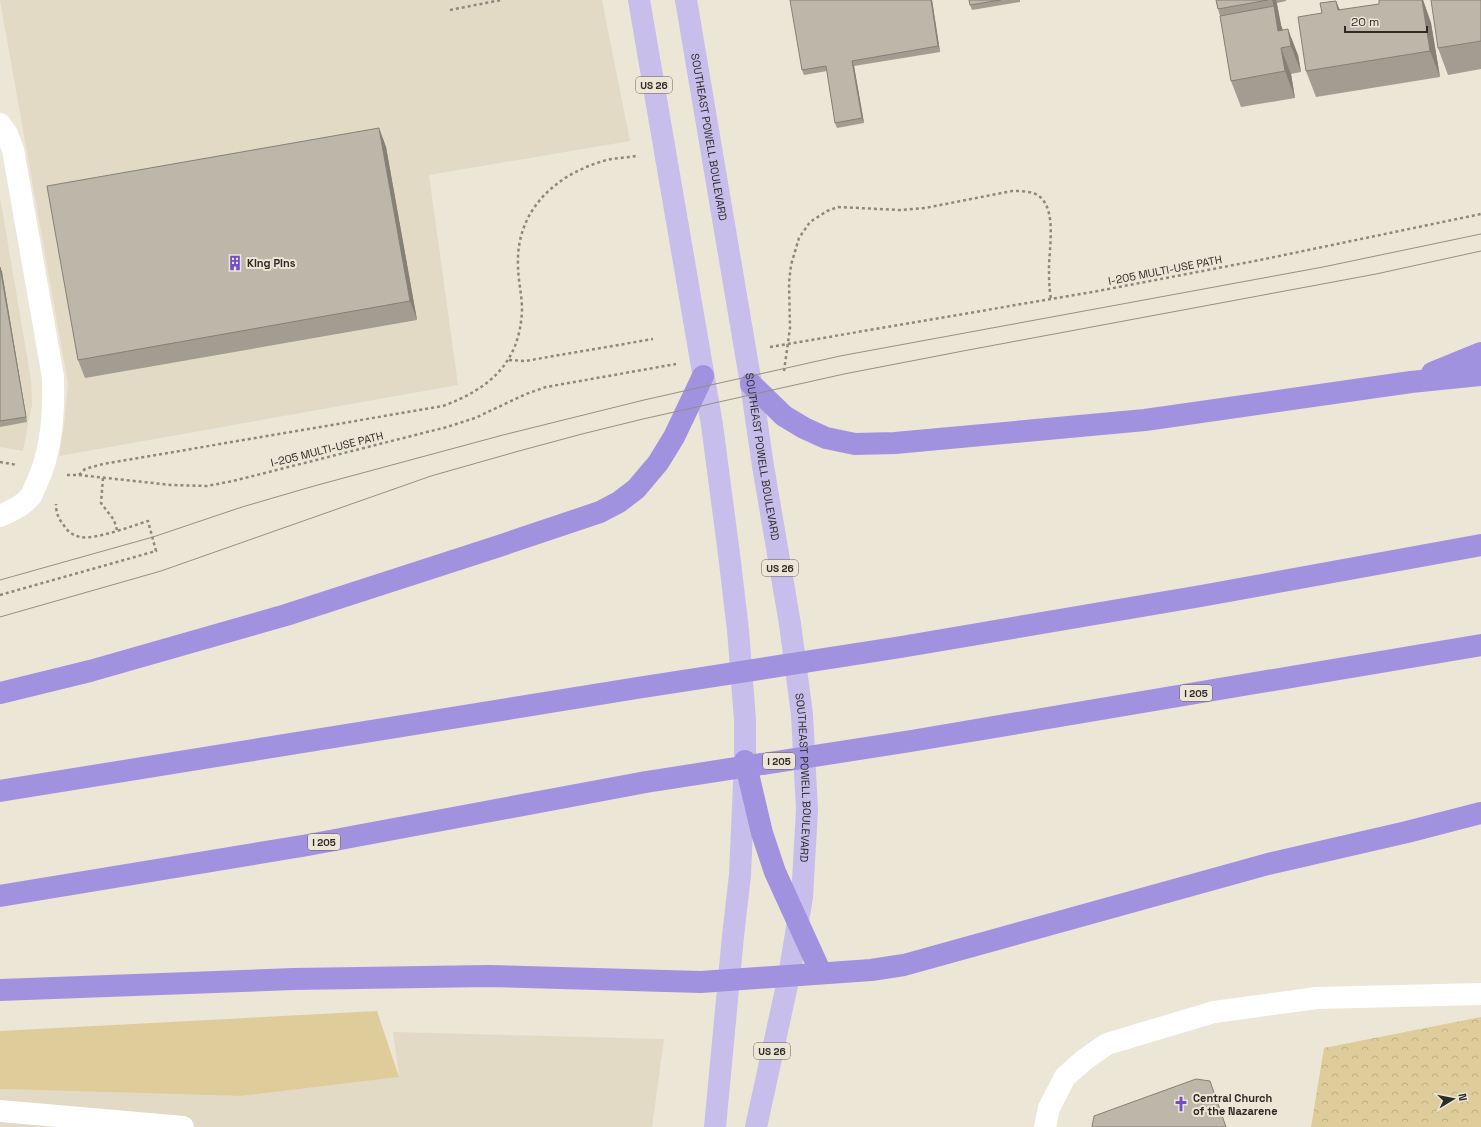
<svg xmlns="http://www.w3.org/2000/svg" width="1481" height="1127" viewBox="0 0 1481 1127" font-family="'Space Grotesk',sans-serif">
<defs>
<pattern id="forest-crowns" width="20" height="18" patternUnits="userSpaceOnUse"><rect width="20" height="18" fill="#decc9b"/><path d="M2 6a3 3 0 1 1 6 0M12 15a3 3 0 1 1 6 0" fill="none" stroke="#bfaf85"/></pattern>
</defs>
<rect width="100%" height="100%" fill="#ece6d7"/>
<!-- built -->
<g fill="#e2dac4">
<path d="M 0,0 L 602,0 L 630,141 L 429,175 L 458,385 L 59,456 L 64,425 L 68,384 Z"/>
<path d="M 0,197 L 31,380 L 32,404 L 23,451 L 0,447 Z"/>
<path d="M 393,1032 L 664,1039 L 652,1127 L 0,1127 L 0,1089 L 241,1096 L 399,1077 Z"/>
</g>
<!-- grass -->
<path fill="#decc9b" d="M 377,1011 L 399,1077 L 241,1096 L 0,1089 L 0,1031 Z"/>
<!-- forest -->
<path fill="url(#forest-crowns)" d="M 1481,1017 L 1481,1127 L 1311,1127 L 1324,1048 Z"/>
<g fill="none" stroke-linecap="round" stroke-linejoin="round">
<!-- path -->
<g stroke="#8c887e" stroke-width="2.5" stroke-dasharray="3 3" stroke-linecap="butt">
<path d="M 450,10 L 501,0"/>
<path d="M 770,347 L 1098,291 L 1260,260 L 1481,214"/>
<path d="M 509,360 L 525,361 L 653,339"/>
<path d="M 784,371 L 790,328 L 789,283 L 791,265 L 799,238 L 810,222 L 827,211 L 838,207 L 900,210 L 925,208 L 1012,191 C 1021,191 1032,191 1039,196 C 1057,210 1049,248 1049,268 C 1049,278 1049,288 1051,299"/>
<path d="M 0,462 L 17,465"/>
<path d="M 67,475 L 79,475 L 171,485 L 207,486 L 233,481 L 447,427 L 475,418 L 526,394 L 546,387 L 676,364"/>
<path d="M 79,475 L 85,469 L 103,464 L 443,406 C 489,389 520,363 522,310 C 522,295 518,280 518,265 C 516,213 552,177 600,162 C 611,158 624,158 636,156"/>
<path d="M 103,478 L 101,503 L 114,520 L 117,530"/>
<path d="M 0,595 L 156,551 L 148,521 C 132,526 95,540 80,537 C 72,535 67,531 63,524 C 58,518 56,512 56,504"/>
</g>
<!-- minor -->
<g stroke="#fff" stroke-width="22">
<path d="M 0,124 L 7,134 L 13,150 L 53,377 C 54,413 52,451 36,485 C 34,488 33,493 31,496 C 23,506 11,511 0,516"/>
<path d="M 0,1111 L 183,1127"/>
<path d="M 1045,1127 L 1049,1108 L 1065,1077 L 1084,1060 L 1107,1044 L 1214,1012 L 1317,998 L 1481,994"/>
</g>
<!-- major -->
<g stroke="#c7beec" stroke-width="22">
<path d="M 639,0 L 712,425 L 729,554 L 738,630 L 745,720 L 745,761 L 740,875 L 733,936 L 715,1127"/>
<path id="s1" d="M 686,0 L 751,384 L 763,466 L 790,624 L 802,714 L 807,810 L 802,897 L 789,976 L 756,1127"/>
</g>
<!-- highway -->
<g stroke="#a192e0" stroke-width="22">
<path d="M 1432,373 L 1481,353"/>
<path d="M 751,384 L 784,416 L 804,428 L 826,438 L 855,444 L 895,443 L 1145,420 L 1411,382 L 1481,375"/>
<path d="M 0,693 L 90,671 L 286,615 L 493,548 L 600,512 L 619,502 L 636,489 L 658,463 L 674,437 L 703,376"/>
<path d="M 745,761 L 762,833 L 775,872 L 821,973"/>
<path d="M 0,791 L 637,688 L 901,647 L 1201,596 L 1481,545"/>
<path d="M 0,896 L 308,845 L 646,782 L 911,741 L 1481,645"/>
<path d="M 0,990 L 293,979 L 489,976 L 701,982 L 871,970 L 904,965 L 1268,864 L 1407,832 L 1481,813"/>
</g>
<!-- tram -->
<g stroke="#949086" stroke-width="1">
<path d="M 0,580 L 153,537 L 242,507 L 314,486 L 503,435 L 644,400 L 840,356 L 1323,267 L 1481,234"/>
<path d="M 0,617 L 161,571 L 431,476 L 519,451 L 582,434 L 643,419 L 844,374 L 963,351 L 1376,274 L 1481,251"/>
</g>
</g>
<!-- wall -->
<g fill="#a39d91">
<path d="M 932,0 L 940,52 L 854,66 L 864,123 L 837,128 L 835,123 L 827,71 L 804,75 L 802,70 Z"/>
<path d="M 969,0 L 1020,0 L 1020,2 L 972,10 L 970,5 Z"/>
<path d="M 1216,0 L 1286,0 L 1286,1 L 1277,3 L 1281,25 L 1282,30 L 1298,55 L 1301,72 L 1291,74 L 1295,98 L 1241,107 L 1231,81 L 1220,16 L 1218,9 Z"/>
<path d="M 1379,0 L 1423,0 L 1431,23 L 1440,77 L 1316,97 L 1306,71 L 1322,13 L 1336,1 L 1340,10 L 1379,4 Z"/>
<path d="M 1481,0 L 1481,69 L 1448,75 L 1438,48 Z"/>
<path d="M 379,128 L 386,147 L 417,320 L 85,378 L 78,360 Z"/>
<path d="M 0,267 L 2,272 L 27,422 L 0,427 Z"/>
</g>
<!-- shaded-wall -->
<g fill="#848076">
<path d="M 931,0 L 932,0 L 940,52 L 938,46 Z"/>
<path d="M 1272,0 L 1276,0 L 1281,25 L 1284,33 L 1278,31 L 1274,7 Z"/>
<path d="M 1422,0 L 1423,0 L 1431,23 L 1440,77 L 1430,51 Z"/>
<path d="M 1336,1 L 1346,27 L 1338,10 Z"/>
<path d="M 1288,29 L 1298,55 L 1301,72 L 1291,46 Z"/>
<path d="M 1281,48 L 1291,74 L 1295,98 L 1285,71 Z"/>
<path d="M 852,61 L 854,66 L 864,123 L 862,118 Z"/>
<path d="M 379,128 L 386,147 L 417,320 L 410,301 Z"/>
<path d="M 0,267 L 2,272 L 27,422 L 26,417 Z"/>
</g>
<!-- building -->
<g fill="#bdb7a9" stroke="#848076">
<path d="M 790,0 L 931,0 L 938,46 L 852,61 L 862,118 L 835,123 L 826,66 L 802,70 Z"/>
<path d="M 969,0 L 1001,0 L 970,5 Z"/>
<path d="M 1216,0 L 1268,0 L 1218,9 Z"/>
<path d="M 1379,0 L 1422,0 L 1430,51 L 1306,71 L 1298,17 L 1322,13 L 1320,3 L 1336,1 L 1338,10 L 1379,4 Z"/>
<path d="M 1431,0 L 1481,0 L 1481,41 L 1438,48 Z"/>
<path d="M 1274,6 L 1278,31 L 1288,29 L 1291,46 L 1281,48 L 1285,71 L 1231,81 L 1220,16 Z"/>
<path d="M 379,128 L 410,301 L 78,360 L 47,186 Z"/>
<path d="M 0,267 L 26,417 L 0,421 Z"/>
<path d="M 1196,1079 L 1210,1081 L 1226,1127 L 1092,1127 L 1094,1116 Z"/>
</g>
<!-- icons -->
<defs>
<g id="building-bare" transform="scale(1.2)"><path d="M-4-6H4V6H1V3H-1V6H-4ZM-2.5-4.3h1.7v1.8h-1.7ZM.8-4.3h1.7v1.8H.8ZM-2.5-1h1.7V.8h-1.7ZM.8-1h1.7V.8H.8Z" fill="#724fc8" stroke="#ece6d7" stroke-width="2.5" paint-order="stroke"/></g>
<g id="church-bare" transform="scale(1.2)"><path d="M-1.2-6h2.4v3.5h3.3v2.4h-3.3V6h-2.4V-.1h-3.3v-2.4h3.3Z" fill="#724fc8" stroke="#ece6d7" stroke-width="2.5" paint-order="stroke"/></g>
</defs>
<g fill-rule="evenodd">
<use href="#building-bare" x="235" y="263"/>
<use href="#church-bare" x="1181" y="1104"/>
</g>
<g text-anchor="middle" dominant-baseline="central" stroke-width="4" stroke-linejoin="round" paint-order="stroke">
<!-- shield labels -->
<g fill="#ece6d7" stroke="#66635b" stroke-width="1">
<rect x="636" y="77" width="36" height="16" rx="3"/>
<rect x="762" y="560" width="36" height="16" rx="3"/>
<rect x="1180" y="685" width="32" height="16" rx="3"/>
<rect x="763" y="753" width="32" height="16" rx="3"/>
<rect x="308" y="834" width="32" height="16" rx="3"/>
<rect x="754" y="1043" width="36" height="16" rx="3"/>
</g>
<g font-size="10" font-weight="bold" fill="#2d2b26">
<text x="654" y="85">US 26</text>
<text x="780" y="568">US 26</text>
<text x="1196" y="693">I 205</text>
<text x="779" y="761">I 205</text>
<text x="324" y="842">I 205</text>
<text x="772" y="1051">US 26</text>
</g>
<!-- street labels -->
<g font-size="11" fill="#2d2b26" stroke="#ece6d7">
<text stroke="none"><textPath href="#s1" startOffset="139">SOUTHEAST POWELL BOULEVARD</textPath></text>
<text transform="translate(1165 270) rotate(-11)">I-205 MULTI-USE PATH</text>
<text transform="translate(327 449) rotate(-14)">I-205 MULTI-USE PATH</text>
<text stroke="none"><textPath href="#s1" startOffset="463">SOUTHEAST POWELL BOULEVARD</textPath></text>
<text stroke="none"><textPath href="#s1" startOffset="787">SOUTHEAST POWELL BOULEVARD</textPath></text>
</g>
<!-- poi labels -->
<g font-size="11" font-weight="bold" fill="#2d2b26" stroke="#ece6d7" text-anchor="start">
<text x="247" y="263">King Pins</text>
<text x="1193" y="1098">Central Church<tspan x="1193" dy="13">of the Nazarene</tspan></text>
</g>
</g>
<!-- north arrow -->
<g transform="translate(1453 1099) rotate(80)" stroke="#ece6d7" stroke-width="3" paint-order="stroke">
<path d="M0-3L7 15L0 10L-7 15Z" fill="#2d2b26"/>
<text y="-6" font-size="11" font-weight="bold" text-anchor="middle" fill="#2d2b26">N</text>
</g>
<!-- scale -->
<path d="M1345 26v6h82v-6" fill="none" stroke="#2d2b26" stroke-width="2"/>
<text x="1351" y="26" font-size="12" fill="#2d2b26" stroke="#ece6d7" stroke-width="3" paint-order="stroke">20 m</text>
</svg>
